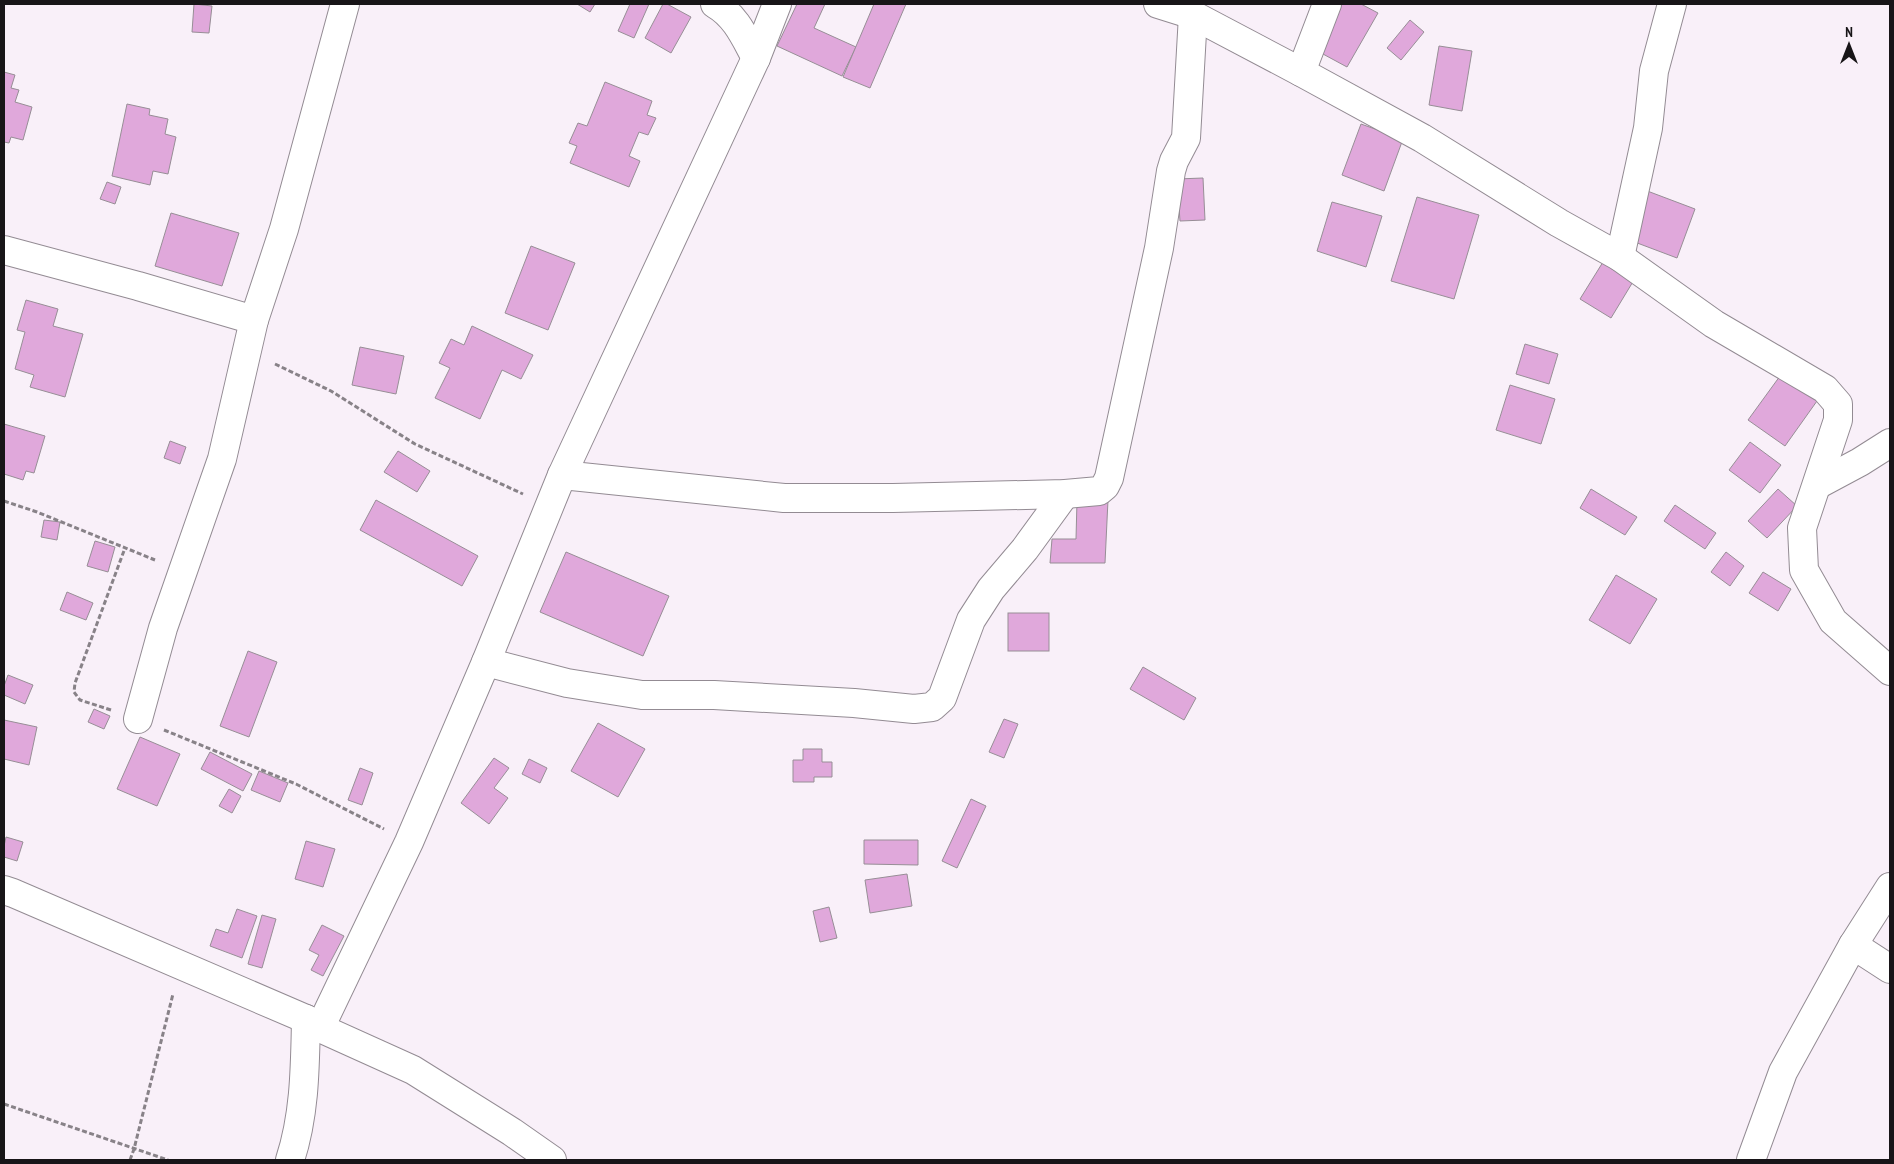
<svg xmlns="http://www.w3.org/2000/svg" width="1894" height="1164" viewBox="0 0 1894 1164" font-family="'PT Sans Narrow',sans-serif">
<rect width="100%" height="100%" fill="#f9f0f9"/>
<!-- building -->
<g fill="#e0a8db" stroke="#978e96">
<path d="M 194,4 L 212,6 L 209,33 L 192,32 Z"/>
<path d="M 577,4 L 595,4 L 590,12 Z"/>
<path d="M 630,4 L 649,4 L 634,38 L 618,31 Z"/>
<path d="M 663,4 L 667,4 L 691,17 L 671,53 L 645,38 Z"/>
<path d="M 797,4 L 825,4 L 814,28 L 856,47 L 842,76 L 777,46 Z"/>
<path d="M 874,4 L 906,4 L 870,88 L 843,77 Z"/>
<path d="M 1335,4 L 1361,4 L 1378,13 L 1347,67 L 1310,47 Z"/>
<path d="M 1410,20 L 1424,32 L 1401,60 L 1387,48 Z"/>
<path d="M 1439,46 L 1472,51 L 1462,111 L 1429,105 Z"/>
<path d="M 4,72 L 15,75 L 11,88 L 19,90 L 15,102 L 32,107 L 23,140 L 11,137 L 9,143 L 4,142 Z"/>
<path d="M 605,82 L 652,101 L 647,115 L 656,118 L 648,135 L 639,132 L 629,156 L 640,161 L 629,187 L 570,163 L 577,146 L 569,143 L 578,123 L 587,126 Z"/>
<path d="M 127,104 L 150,109 L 149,115 L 168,119 L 165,134 L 176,137 L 168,174 L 153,171 L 150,185 L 112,176 Z"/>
<path d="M 1361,124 L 1403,139 L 1384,191 L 1342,175 Z"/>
<path d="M 1203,178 L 1205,220 L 1180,221 L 1177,179 Z"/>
<path d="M 107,182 L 121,187 L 115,204 L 100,199 Z"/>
<path d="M 1642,189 L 1695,209 L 1677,258 L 1624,238 Z"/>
<path d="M 1417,197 L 1479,215 L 1454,299 L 1391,281 Z"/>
<path d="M 1332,202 L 1382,216 L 1366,267 L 1317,251 Z"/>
<path d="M 171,213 L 239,233 L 222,286 L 155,266 Z"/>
<path d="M 531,246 L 575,263 L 548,330 L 505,313 Z"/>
<path d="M 1603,262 L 1634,280 L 1611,318 L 1580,299 Z"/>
<path d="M 26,300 L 58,309 L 53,326 L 83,334 L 65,397 L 30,387 L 34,375 L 15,369 L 25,332 L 17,330 Z"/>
<path d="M 472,326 L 533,355 L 521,379 L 502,370 L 480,419 L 435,398 L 450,368 L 439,363 L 451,339 L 464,345 Z"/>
<path d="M 1525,344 L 1558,354 L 1549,384 L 1516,374 Z"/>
<path d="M 360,347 L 404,356 L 396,394 L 352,385 Z"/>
<path d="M 1780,376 L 1817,401 L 1785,446 L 1748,420 Z"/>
<path d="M 1510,385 L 1555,399 L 1541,444 L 1496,430 Z"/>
<path d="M 4,424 L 45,436 L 34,473 L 26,471 L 23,480 L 4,474 Z"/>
<path d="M 170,441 L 186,447 L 180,464 L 164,458 Z"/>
<path d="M 1750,442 L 1781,465 L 1760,493 L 1729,470 Z"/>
<path d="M 398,451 L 430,471 L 417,492 L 384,472 Z"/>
<path d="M 1591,489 L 1637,517 L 1625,535 L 1580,508 Z"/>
<path d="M 1778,489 L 1797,506 L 1767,538 L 1748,521 Z"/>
<path d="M 376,500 L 478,556 L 462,586 L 360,530 Z"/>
<path d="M 1108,500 L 1105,563 L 1050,563 L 1052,539 L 1076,539 L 1077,501 Z"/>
<path d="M 1675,505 L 1716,533 L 1705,549 L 1664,521 Z"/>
<path d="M 44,520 L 60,522 L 57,540 L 41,537 Z"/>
<path d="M 95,541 L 115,547 L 108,572 L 87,566 Z"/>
<path d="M 566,552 L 669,596 L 643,656 L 540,612 Z"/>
<path d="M 1726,552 L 1744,566 L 1730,586 L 1711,572 Z"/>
<path d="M 1763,572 L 1791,589 L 1778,611 L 1749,593 Z"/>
<path d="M 1616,575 L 1657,599 L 1630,644 L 1589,620 Z"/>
<path d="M 67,592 L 93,603 L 86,620 L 60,610 Z"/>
<rect x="1008" y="613" width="41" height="38"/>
<path d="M 248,651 L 277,662 L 249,737 L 220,726 Z"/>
<path d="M 1143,667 L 1196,698 L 1184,720 L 1130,689 Z"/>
<path d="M 8,675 L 33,685 L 25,704 L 4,695 L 4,686 Z"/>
<path d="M 94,709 L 110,716 L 104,729 L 88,722 Z"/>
<path d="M 1004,719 L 1018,724 L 1004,758 L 989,752 Z"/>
<path d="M 4,720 L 37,727 L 29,765 L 4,759 Z"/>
<path d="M 598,723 L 645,749 L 618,797 L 571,771 Z"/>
<path d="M 140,737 L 180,754 L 157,806 L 117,789 Z"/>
<path d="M 803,749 L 822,749 L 822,762 L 832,762 L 832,777 L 814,777 L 814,782 L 793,782 L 793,760 L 803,760 Z"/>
<path d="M 210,752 L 252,774 L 243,791 L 201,769 Z"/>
<path d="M 494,758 L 509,768 L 494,788 L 508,798 L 489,824 L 461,803 Z"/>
<path d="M 529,759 L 547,768 L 540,783 L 522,774 Z"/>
<path d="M 360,768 L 373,773 L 362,805 L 348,800 Z"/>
<path d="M 259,771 L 288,783 L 280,802 L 251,790 Z"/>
<path d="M 229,789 L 241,796 L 232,813 L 219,806 Z"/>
<path d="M 971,799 L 986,806 L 957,868 L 942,861 Z"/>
<path d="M 6,837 L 23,842 L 17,861 L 4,857 L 4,846 Z"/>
<path d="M 864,840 L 918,840 L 918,865 L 864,864 Z"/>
<path d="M 306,841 L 335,849 L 323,887 L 295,879 Z"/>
<path d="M 907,874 L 912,906 L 870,913 L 865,880 Z"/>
<path d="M 829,907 L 837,938 L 820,942 L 813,911 Z"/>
<path d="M 237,909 L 257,916 L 242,958 L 210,946 L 216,929 L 228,933 Z"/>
<path d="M 262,915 L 276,919 L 262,968 L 248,964 Z"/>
<path d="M 322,925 L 344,936 L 323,976 L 311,970 L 319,955 L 309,950 Z"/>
</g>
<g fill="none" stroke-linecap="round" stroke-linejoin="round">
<!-- minor casing -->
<g stroke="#938b93" stroke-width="30">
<g id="minor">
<path d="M 715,4 C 736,16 745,38 756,58"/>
<path d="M 1158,4 L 1193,15 L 1301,72 L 1422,138 L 1559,223 L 1620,257 L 1714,324 L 1825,389 L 1838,404 L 1838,420 L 1802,528 L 1804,570 L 1833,621 L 1890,671"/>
<path d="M 1301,72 L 1327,4"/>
<path d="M 4,250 L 138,286 L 254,320"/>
<path d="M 1620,257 L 1648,128 L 1654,71 L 1672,4"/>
<path d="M 562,475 L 784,498 L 893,498 L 1065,494 L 1099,491 L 1105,486 L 1109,478 L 1159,248 L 1171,171 L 1174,161 L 1186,138 L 1193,15"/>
<path d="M 1817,485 L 1860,462 L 1890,443"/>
<path d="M 486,662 L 567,683 L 642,695 L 714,695 L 854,703 L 914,709 L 932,707 L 942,698 L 971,620 L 991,589 L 1025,549 L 1065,494"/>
<path d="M 138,719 L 163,628 L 222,459 L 254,320 L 284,229 L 345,4"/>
<path d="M 4,890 L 13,893 L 306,1019 L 320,1028 L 413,1070 L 512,1132 L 552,1160"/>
<path d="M 1853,945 L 1890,969"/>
<path d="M 320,1028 L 409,842 L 486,662 L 562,475 L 756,58 L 777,4"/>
<path d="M 290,1160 C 305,1114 305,1067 306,1019"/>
<path d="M 1751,1160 L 1783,1072 L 1853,945 L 1890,887"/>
</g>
</g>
<!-- path -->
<g stroke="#888288" stroke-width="3" stroke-dasharray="5 2.5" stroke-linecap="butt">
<path d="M 275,364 L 331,391 L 415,444 L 523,494"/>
<path d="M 4,501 L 37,512 L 155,560"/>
<path d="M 111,710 L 80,700 L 74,692 L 75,683 L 125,548"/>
<path d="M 164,730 L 296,784 L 384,829"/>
<path d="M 4,1104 L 168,1160"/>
<path d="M 130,1160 L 134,1149 L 173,994"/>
</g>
<!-- minor -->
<use href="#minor" stroke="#fff" stroke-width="28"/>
</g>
<!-- border -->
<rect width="1894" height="1164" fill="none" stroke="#181518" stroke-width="10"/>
<!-- north arrow -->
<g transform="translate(1849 45)" stroke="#f9f0f9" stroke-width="4" paint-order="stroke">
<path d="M0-4L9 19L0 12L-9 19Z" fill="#181518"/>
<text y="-8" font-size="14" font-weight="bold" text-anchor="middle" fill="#181518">N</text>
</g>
</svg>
